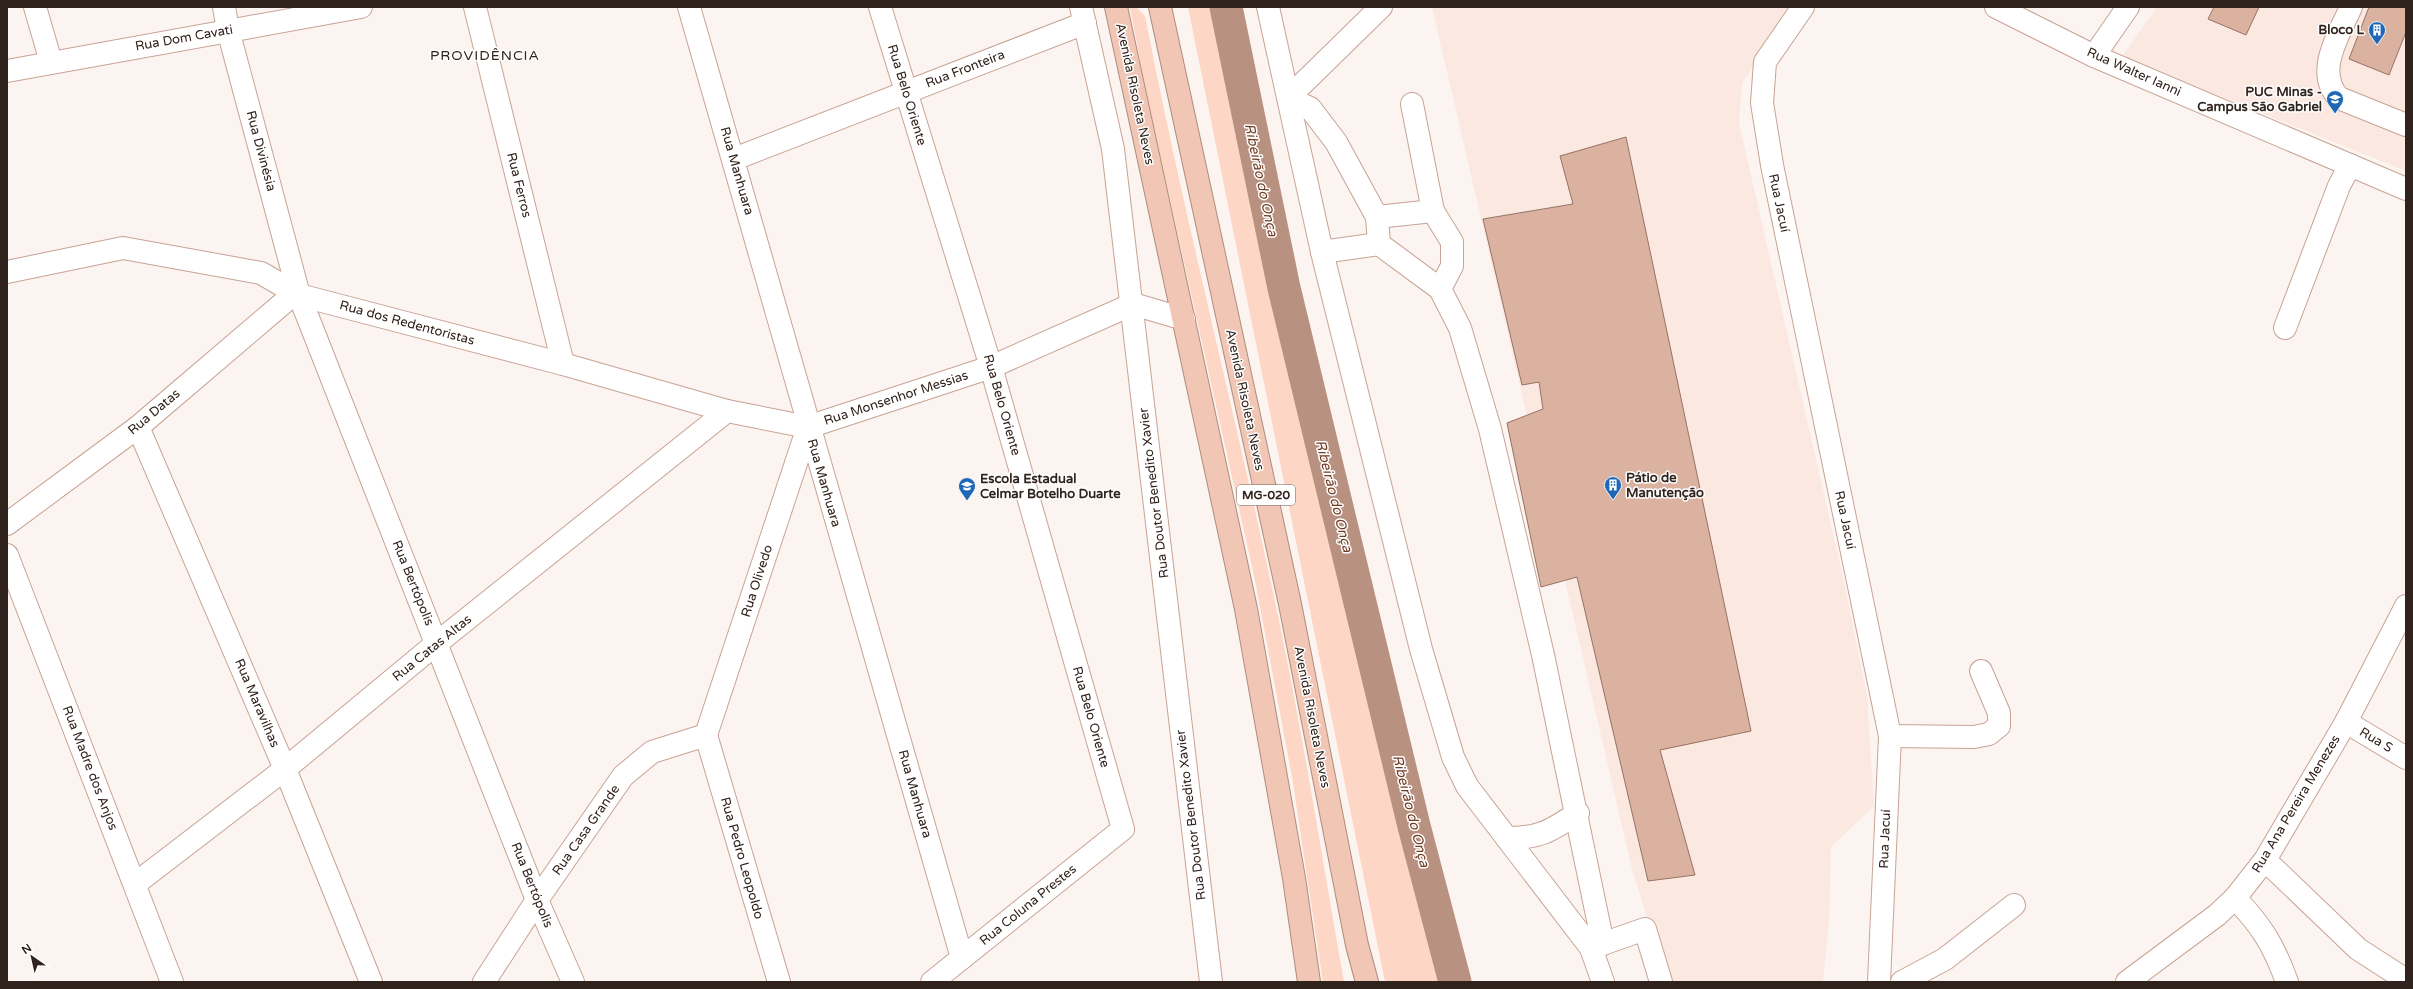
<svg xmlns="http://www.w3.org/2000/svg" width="2413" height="989" viewBox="0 0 2413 989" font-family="'Varela Round',sans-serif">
<rect width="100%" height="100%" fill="#fcf4f0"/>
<!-- built -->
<g fill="#fbe8e0">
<path d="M 1432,7 L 1792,7 L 1742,83 L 1739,123 L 1844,582 L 1867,696 L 1874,806 L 1831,847 L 1829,920 L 1823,982 L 1667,982 L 1632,869 Z"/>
<path d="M 2157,7 L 2406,7 L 2406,171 L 2122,57 Z"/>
</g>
<!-- green -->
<g fill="#fdd6c5">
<path d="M 1130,7 L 1136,7 L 1145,16 C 1184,216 1235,413 1277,611 C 1303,734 1322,858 1344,982 L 1323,982 L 1292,777 L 1255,580 L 1147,96 Z"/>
<path d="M 1188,7 L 1220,7 L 1305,406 L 1382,721 L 1449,982 L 1385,982 Z"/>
</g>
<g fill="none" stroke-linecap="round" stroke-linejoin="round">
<!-- river -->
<path stroke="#b99180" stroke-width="33" d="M 1226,7 L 1284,288 L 1414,826 L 1455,982"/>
</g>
<!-- building -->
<g fill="#dbb2a0" stroke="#957264">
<path d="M 2214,7 L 2259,7 L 2246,35 L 2208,19 Z"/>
<path d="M 2369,7 L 2406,7 L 2406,32 L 2389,75 L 2349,59 Z"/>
<path d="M 1626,137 L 1751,731 L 1660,750 L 1695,875 L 1648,881 L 1577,577 L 1541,587 L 1507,423 L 1543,409 L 1539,382 L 1522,385 L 1483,219 L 1573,204 L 1560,156 Z"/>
</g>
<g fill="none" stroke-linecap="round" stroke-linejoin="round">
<!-- minor casing -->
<g stroke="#c8a394" stroke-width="24">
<g id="minor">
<path d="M 35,7 L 51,62"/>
<path d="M 224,7 L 228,30 L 299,295 L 537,900 L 573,982"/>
<path d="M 475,7 L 563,364"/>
<path d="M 689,7 L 962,958"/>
<path d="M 880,7 L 991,367 L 1123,829 L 932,982"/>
<path d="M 1081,7 L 1113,149 L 1211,982"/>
<path d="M 1268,7 L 1322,252 L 1421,649 L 1453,757 L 1467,786 L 1591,948 L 1603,982"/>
<path d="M 1803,7 L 1765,62 L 1762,103 L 1772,165 L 1890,736 L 1879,982"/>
<path d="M 1996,7 L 2094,56 L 2406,189"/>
<path d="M 2351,7 C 2339,35 2314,72 2339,98 L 2406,125"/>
<path d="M 2094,56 L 2128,7"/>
<path d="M 7,71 L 361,7"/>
<path d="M 1289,97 L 1381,7"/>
<path d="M 1412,104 L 1433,211 L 1452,242 L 1452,266 L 1440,289"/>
<path d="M 1291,105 L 1301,104 L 1310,108 L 1336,142 L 1377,217 L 1379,244"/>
<path d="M 734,159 L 1085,23"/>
<path d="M 1377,217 L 1433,211"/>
<path d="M 1322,252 L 1379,244 L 1440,289 L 1460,328 L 1490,429 L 1543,655 L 1603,944"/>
<path d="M 7,272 L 123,248 L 261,273 L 299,295 L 563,364 L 727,411 L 808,427 L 991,367 L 1133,304 L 1184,319"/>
<path d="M 2285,328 L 2339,186 L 2350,165"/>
<path d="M 138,427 L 285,769 L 371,982"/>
<path d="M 7,524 L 138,427 L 295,293"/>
<path d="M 7,555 L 172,982"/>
<path d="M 2346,722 L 2406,758"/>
<path d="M 706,735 L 808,427"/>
<path d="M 706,735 L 779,982"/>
<path d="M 1890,736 L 1974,737 L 1989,734 L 1999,726 L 1999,713 L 1981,671"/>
<path d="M 1507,838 C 1541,838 1550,831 1578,813"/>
<path d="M 2265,860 L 2358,949 L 2406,980"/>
<path d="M 135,884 L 285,769 L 437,643 L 727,411"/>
<path d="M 2235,898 C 2262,926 2274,946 2287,982"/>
<path d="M 1591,948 L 1645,929 L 1661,982"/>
<path d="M 484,982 L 537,900 L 623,776 L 652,752 L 706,735"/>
<path d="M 1902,982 L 1945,959 L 2014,905"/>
<path d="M 2127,982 L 2217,915 L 2235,898 L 2265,860 L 2346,722 L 2406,606"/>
</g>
</g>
<!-- highway casing -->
<g stroke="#ad8d7f" stroke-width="24">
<g id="highway">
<path d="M 1116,7 L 1246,609 L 1294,878 L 1309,982"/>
<path d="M 1160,7 L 1290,604 L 1357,945 L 1367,982"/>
</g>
</g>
<!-- minor -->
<use href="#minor" stroke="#fff" stroke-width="22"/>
<!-- highway -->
<use href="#highway" stroke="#f1c6b4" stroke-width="22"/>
</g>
<!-- icons -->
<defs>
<g id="building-pin" transform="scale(0.9)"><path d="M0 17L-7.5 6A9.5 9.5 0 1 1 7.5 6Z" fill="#1e67b7" stroke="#fff"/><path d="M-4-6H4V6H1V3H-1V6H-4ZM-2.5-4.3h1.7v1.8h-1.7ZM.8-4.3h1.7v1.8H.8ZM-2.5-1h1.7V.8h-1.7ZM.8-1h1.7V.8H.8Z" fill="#fff"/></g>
<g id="university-pin" transform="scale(0.9)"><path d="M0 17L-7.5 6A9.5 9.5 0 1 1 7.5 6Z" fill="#1e67b7" stroke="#fff"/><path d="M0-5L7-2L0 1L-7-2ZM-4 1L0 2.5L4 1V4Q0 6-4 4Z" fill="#fff"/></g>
<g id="school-pin" transform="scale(0.9)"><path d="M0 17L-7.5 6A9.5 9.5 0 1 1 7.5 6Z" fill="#1e67b7" stroke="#fff"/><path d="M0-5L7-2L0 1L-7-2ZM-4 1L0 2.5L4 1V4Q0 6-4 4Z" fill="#fff"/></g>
</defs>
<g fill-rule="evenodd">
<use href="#building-pin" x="2377" y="30"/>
<use href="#university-pin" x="2335" y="99"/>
<use href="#building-pin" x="1613" y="485"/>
<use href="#school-pin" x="967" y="486"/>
</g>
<g text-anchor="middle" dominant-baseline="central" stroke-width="3" stroke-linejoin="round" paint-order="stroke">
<!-- shield labels -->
<rect fill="#fff" stroke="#6e6460" stroke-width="1" x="1237" y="485" width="58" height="20" rx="3"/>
<g font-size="12" font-weight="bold" fill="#30221c">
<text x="1266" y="495">MG-020</text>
</g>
<!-- poi labels -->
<g font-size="13" font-weight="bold" fill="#30221c" stroke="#fff" text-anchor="end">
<text x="2364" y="30">Bloco L</text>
<text x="2322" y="92">PUC Minas -<tspan x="2322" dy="15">Campus São Gabriel</tspan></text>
<text x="1626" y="478" text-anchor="start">Pátio de<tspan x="1626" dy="15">Manutenção</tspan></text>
<text x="980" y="479" text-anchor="start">Escola Estadual<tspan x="980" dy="15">Celmar Botelho Duarte</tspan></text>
</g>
<!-- street labels -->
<g font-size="13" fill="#30221c" stroke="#fff">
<text transform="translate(184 38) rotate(-10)">Rua Dom Cavati</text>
<text transform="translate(965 69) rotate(-21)">Rua Fronteira</text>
<text transform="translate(2134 72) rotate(24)">Rua Walter Ianni</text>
<text transform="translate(1135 94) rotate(78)">Avenida Risoleta Neves</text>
<text transform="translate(907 95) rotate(73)">Rua Belo Oriente</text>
<text transform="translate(261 151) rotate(75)">Rua Divinésia</text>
<text transform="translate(737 171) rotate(74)">Rua Manhuara</text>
<text transform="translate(519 185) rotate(76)">Rua Ferros</text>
<text transform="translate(1779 203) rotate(78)">Rua Jacuí</text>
<text transform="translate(407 323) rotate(15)">Rua dos Redentoristas</text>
<text transform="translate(896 398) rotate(-18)">Rua Monsenhor Messias</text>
<text transform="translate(1245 400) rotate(78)">Avenida Risoleta Neves</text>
<text transform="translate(1002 405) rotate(74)">Rua Belo Oriente</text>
<text transform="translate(154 412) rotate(-40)">Rua Datas</text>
<text transform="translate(824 483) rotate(74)">Rua Manhuara</text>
<text transform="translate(1154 493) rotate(-97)">Rua Doutor Benedito Xavier</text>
<text transform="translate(1845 520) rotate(78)">Rua Jacuí</text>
<text transform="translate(757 581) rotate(-72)">Rua Olivedo</text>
<text transform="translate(413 583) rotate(68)">Rua Bertópolis</text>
<text transform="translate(432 648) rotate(-39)">Rua Catas Altas</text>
<text transform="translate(257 703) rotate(67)">Rua Maravilhas</text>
<text transform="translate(1091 717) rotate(74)">Rua Belo Oriente</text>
<text transform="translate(1312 717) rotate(79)">Avenida Risoleta Neves</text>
<text transform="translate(2376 740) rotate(31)">Rua S</text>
<text transform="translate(90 768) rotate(69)">Rua Madre dos Anjos</text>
<text transform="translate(915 794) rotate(74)">Rua Manhuara</text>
<text transform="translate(2296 804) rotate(-59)">Rua Ana Pereira Menezes</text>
<text transform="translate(1191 815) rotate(-97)">Rua Doutor Benedito Xavier</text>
<text transform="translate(586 830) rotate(-55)">Rua Casa Grande</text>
<text transform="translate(1885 839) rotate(-88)">Rua Jacuí</text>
<text transform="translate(742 858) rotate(74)">Rua Pedro Leopoldo</text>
<text transform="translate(532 885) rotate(68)">Rua Bertópolis</text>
<text transform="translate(1028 905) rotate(-39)">Rua Coluna Prestes</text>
</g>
<!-- neighbourhood labels -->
<g font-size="14" letter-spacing="1" fill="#30221c" stroke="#fff">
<text x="485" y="55">PROVIDÊNCIA</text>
</g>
<!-- water labels -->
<g font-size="14" font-style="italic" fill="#723c23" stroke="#fff">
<text transform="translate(1261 180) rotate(78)">Ribeirão do Onça</text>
<text transform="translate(1334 496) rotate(76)">Ribeirão do Onça</text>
<text transform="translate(1411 811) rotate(76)">Ribeirão do Onça</text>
</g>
</g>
<!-- border -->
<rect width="2413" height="989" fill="none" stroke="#30221c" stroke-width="16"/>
<!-- north arrow -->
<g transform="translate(32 957) rotate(326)" stroke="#ffffff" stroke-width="3" paint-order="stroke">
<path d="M0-3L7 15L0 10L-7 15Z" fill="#30221c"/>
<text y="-6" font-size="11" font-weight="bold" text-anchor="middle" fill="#30221c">N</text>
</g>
</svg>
